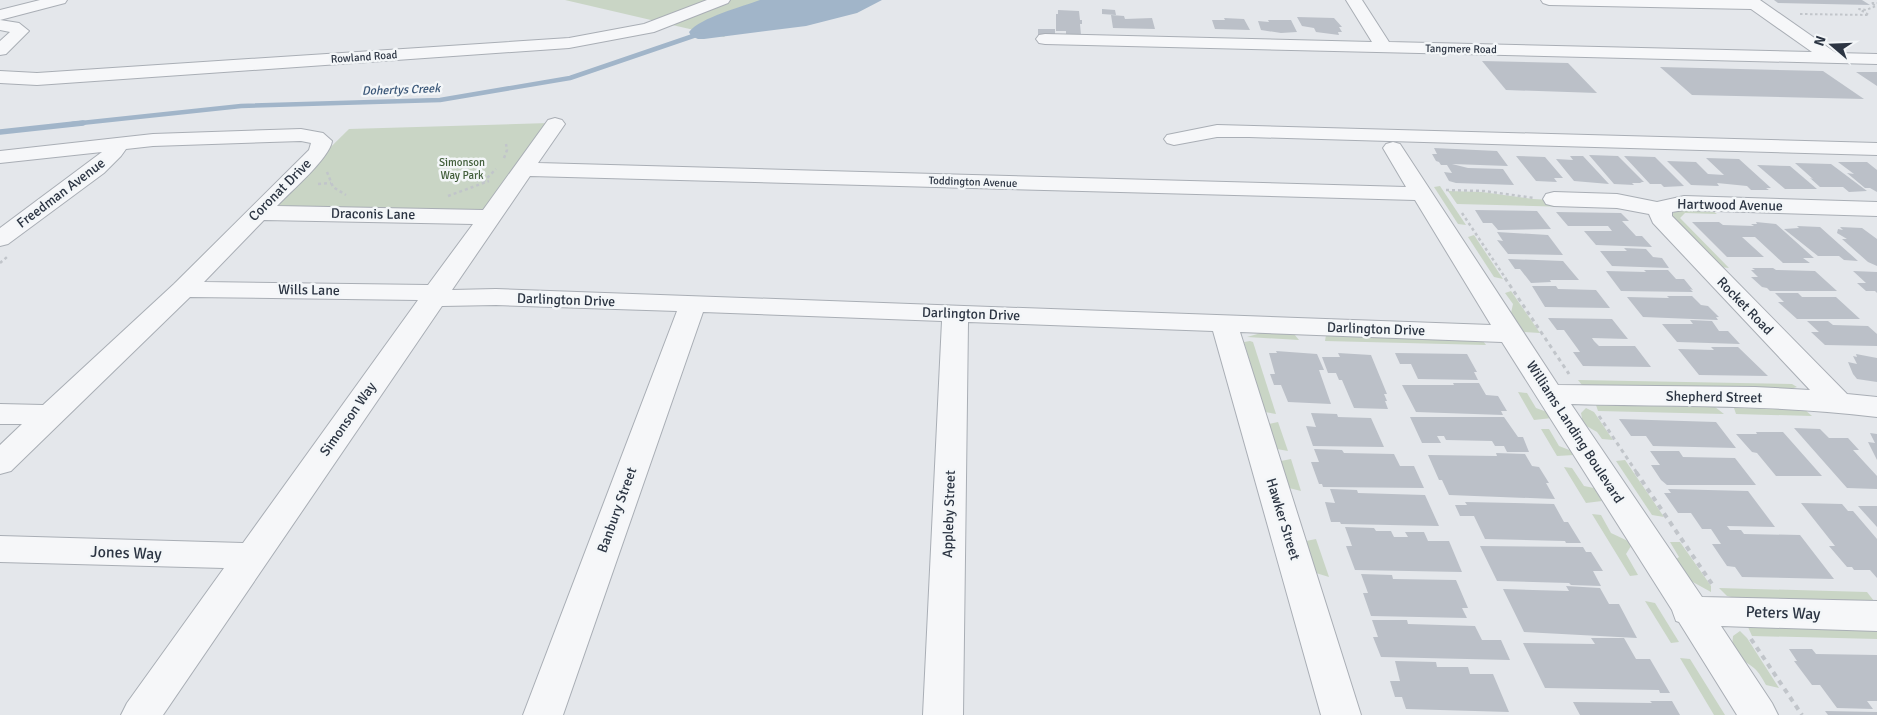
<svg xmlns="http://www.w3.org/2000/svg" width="1877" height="715" viewBox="0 0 1877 715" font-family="Signika,sans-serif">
<rect width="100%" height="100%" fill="#e4e7eb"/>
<!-- green -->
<g fill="#c9d5c5">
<path d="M 565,0 L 766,0 L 724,37 Z"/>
<path d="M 549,123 L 487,208 L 476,212 L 277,207 L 275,202 L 349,129 Z"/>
<path d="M 1440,186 L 1466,225 L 1458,224 L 1434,187 Z"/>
<path d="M 1448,191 L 1482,192 L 1533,199 L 1554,200 L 1569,207 L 1457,204 Z"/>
<path d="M 1710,209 L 1717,214 L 1685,213 L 1680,218 L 1729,268 L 1720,267 L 1673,218 L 1673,213 L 1678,210 Z"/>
<path d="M 1474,235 L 1503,279 L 1494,277 L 1468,237 Z"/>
<path d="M 1511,291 L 1540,333 L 1524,332 L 1511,313 L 1513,304 L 1505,293 Z"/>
<path d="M 1261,333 L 1294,334 L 1299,340 L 1247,337 Z"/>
<path d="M 1326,335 L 1483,341 L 1486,345 L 1325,341 Z"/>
<path d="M 1250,341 L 1253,342 L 1276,414 L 1265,412 L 1244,342 Z"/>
<path d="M 1578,380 L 1792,384 L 1797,387 L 1787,390 L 1587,385 L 1582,385 Z"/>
<path d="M 1518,392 L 1527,393 L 1536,408 L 1547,412 L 1552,418 L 1534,420 Z"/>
<path d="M 1596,405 L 1715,407 L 1724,414 L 1598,411 Z"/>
<path d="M 1586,408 L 1594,412 L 1613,440 L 1602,439 L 1597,432 L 1583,424 L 1581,413 Z"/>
<path d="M 1734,408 L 1804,409 L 1812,416 L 1736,414 Z"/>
<path d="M 1278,422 L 1288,451 L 1277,449 L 1269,424 Z"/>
<path d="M 1541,429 L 1549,429 L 1559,446 L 1572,451 L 1574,455 L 1557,456 Z"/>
<path d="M 1291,459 L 1301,491 L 1289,488 L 1281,461 Z"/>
<path d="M 1625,460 L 1664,517 L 1652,515 L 1616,461 Z"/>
<path d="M 1564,467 L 1572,468 L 1584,486 L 1594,488 L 1602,501 L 1586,503 Z"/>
<path d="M 1592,514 L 1601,515 L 1611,533 L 1628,541 L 1631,546 L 1626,554 L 1638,575 L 1630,576 Z"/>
<path d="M 1316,539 L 1329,577 L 1316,573 L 1306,541 Z"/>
<path d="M 1670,542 L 1680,542 L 1711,586 L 1711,592 L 1691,581 L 1675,560 L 1679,557 Z"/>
<path d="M 1719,588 L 1867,592 L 1874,601 L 1736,598 L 1727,596 Z"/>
<path d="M 1645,601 L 1655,603 L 1679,642 L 1671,643 Z"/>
<path d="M 1748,627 L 1877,630 L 1877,639 L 1752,636 Z"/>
<path d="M 1740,631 L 1747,638 L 1779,688 L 1766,685 C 1763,680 1759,672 1754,668 C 1740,656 1730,660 1733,636 Z"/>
<path d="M 1680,658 L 1690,659 L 1725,715 L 1714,715 Z"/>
</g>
<!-- water -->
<path fill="#a1b5c9" d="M 760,0 L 882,0 L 857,13 L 806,26 L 704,39 L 698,39 L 691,36 L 689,32 C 701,17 742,7 760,0 Z"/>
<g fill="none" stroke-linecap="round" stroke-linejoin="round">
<!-- stream-far1 -->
<path stroke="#a1b5c9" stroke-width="4.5" d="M 72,124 L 241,106 L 440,100 L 570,78 L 699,34"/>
<!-- stream -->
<path stroke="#a1b5c9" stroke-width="5.5" d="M 0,132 L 83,123"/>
</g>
<!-- building -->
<g fill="#bbc0c8">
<path d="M 1774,0 L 1862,0 L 1870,5 L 1778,3 Z"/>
<path d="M 1102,9 L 1115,10 L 1116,15 L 1102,14 Z"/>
<path d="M 1058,10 L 1079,11 L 1080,20 L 1082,20 L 1082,24 L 1080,24 L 1081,35 L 1066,35 L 1066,31 L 1056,31 L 1056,14 L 1058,14 Z"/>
<path d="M 1111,15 L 1124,16 L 1125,19 L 1152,18 L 1155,29 L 1113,28 Z"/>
<path d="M 1297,17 L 1334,18 L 1342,27 L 1339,27 L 1342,32 L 1338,32 L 1339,35 L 1316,32 L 1314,28 L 1302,26 Z"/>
<path d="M 1224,18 L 1244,19 L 1250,30 L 1215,29 L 1212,20 L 1225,20 Z"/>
<path d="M 1268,20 L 1291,20 L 1297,32 L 1281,33 L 1261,30 L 1258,21 L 1269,22 Z"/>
<path d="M 1038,29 L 1055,29 L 1055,37 L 1038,36 Z"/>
<path d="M 1482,61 L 1568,63 L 1597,93 L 1506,90 Z"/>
<path d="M 1660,67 L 1823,71 L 1864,99 L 1692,95 Z"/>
<path d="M 1856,72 L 1877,72 L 1877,86 Z"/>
<path d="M 1434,148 L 1497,151 L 1508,166 L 1452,164 L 1468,168 L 1503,169 L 1514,185 L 1456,183 L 1449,181 L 1444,172 L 1452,173 L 1447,165 L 1441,165 L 1439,162 L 1436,161 L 1432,154 L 1437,154 Z"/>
<path d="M 1589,155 L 1618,156 L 1644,182 L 1640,182 L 1642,183 L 1632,183 L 1634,185 L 1614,184 Z"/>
<path d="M 1516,156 L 1545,157 L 1563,178 L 1554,178 L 1557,182 L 1536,181 Z"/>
<path d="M 1570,156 L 1583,156 L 1609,184 L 1574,181 L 1556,159 L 1573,160 Z"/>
<path d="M 1624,156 L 1655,157 L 1684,186 L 1664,187 L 1661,184 L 1650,184 Z"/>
<path d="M 1706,158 L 1739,159 L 1771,188 L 1766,188 L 1769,190 L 1751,190 L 1747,186 L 1717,183 L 1719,186 L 1691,185 L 1667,161 L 1696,162 L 1708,174 L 1724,175 Z"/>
<path d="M 1838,162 L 1867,162 L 1877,170 L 1877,192 L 1870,188 L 1865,188 L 1847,173 L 1854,174 Z"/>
<path d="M 1795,163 L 1831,164 L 1867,191 L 1849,192 L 1843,187 L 1820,187 L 1810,178 L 1813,179 Z"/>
<path d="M 1757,165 L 1790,166 L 1817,189 L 1785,189 Z"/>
<path d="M 1475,210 L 1537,211 L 1551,229 L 1498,230 L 1492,223 L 1483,223 Z"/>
<path d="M 1556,212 L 1621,213 L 1629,221 L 1622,221 L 1636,236 L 1642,236 L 1652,247 L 1596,245 L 1584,231 L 1612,231 L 1608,226 L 1568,226 Z"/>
<path d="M 1692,222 L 1719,222 L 1723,225 L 1754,226 L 1751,224 L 1757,224 L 1756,222 L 1776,224 L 1814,258 L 1803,258 L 1810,263 L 1783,263 L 1755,237 L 1742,237 L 1764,257 L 1727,257 Z"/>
<path d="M 1797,226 L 1820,227 L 1858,261 L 1844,260 L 1839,256 L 1818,256 L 1784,229 L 1799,228 Z"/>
<path d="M 1840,227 L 1862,228 L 1877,239 L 1877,266 L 1868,262 L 1842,239 L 1847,239 L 1837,233 L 1838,229 L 1843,230 Z"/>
<path d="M 1497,232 L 1548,235 L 1563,255 L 1508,254 L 1497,240 L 1503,241 Z"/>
<path d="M 1624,248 L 1646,249 L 1653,257 L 1662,258 L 1669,268 L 1612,266 L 1600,251 L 1627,251 Z"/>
<path d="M 1508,259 L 1563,261 L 1579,280 L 1550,280 L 1551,282 L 1531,283 L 1520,269 L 1515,269 Z"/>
<path d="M 1752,268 L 1773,268 L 1776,270 L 1815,271 L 1837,291 L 1770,291 L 1767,288 L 1762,287 L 1751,277 L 1758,277 L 1751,270 L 1755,270 Z"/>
<path d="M 1644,270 L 1668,270 L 1676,279 L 1684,279 L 1693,290 L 1690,289 L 1693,292 L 1621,291 L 1606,271 L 1646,272 Z"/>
<path d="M 1853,271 L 1877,272 L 1877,293 L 1875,291 L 1866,291 L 1857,283 L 1866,283 Z"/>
<path d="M 1532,286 L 1556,286 L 1558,289 L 1596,290 L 1610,308 L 1545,307 Z"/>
<path d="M 1775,293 L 1798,293 L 1802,297 L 1836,297 L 1860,319 L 1797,319 L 1778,302 L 1784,302 Z"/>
<path d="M 1667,296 L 1692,296 L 1701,305 L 1708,306 L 1719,317 L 1716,317 L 1718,320 L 1643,317 L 1627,297 L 1669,298 Z"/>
<path d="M 1548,318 L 1612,319 L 1628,339 L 1592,338 L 1594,341 L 1599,346 L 1635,346 L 1651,367 L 1583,366 L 1573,352 L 1580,352 L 1564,330 L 1557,330 Z"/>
<path d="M 1690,320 L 1712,321 L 1719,331 L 1728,331 L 1740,344 L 1677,342 L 1662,324 L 1693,324 Z"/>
<path d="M 1807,321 L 1828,321 L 1833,325 L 1868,326 L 1877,334 L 1877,346 L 1825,345 L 1811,332 L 1819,332 Z"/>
<path d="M 1711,347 L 1738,347 L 1768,376 L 1699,375 L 1678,349 L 1714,350 Z"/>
<path d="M 1276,351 L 1317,354 L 1324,370 L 1319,370 L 1331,404 L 1288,402 L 1281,385 L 1274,385 L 1270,374 L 1275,374 L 1269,353 L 1277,353 Z"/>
<path d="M 1338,353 L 1371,355 L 1387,394 L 1384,394 L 1387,401 L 1385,401 L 1388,409 L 1354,408 L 1342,380 L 1339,380 L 1336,373 L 1328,373 L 1322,357 L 1340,357 Z"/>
<path d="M 1395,353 L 1467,354 L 1477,372 L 1474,372 L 1478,380 L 1418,379 L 1411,364 L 1400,364 Z"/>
<path d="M 1856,354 L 1877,358 L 1877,382 L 1857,379 L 1853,374 L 1848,362 L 1857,364 L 1853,356 L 1857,357 Z"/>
<path d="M 1453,383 L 1479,383 L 1486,395 L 1498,396 L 1507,411 L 1501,411 L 1503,415 L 1416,412 L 1402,385 L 1454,385 Z"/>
<path d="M 1311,413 L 1337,414 L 1338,417 L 1371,418 L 1384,447 L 1313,446 L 1306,426 L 1316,427 Z"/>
<path d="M 1410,417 L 1504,417 L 1518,437 L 1523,437 L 1529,452 L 1507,452 L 1504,446 L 1495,446 L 1492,441 L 1446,440 L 1444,436 L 1437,436 L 1441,443 L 1422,443 Z"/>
<path d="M 1619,419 L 1716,422 L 1736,448 L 1653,446 L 1646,436 L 1631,436 Z"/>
<path d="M 1794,428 L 1820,429 L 1829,438 L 1848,438 L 1859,450 L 1853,450 L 1877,476 L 1877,489 L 1847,488 Z"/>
<path d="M 1756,432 L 1783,432 L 1822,476 L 1776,476 L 1757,453 L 1752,452 L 1736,434 L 1757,434 Z"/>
<path d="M 1870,433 L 1877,434 L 1877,460 L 1868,442 L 1875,443 Z"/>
<path d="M 1314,449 L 1342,450 L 1344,453 L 1394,454 L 1400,466 L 1414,466 L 1424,488 L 1323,487 L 1322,484 L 1319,484 L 1311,462 L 1319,462 Z"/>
<path d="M 1650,451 L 1679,451 L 1683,457 L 1735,458 L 1756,485 L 1667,485 L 1661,480 L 1651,465 L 1660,465 Z"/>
<path d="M 1496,453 L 1525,454 L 1532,466 L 1539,467 L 1549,483 L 1546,483 L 1555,499 L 1449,495 L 1442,480 L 1439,480 L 1428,455 L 1497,456 Z"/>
<path d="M 1330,489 L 1357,490 L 1358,493 L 1425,495 L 1439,526 L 1341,524 L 1340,522 L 1331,522 L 1325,502 L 1335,503 Z"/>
<path d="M 1668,489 L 1748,491 L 1775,527 L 1727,526 L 1730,530 L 1741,530 L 1744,534 L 1800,535 L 1834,579 L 1742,577 L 1735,567 L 1727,566 L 1712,544 L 1721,544 L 1711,529 L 1702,529 L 1691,513 L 1678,513 L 1664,493 L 1671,493 Z"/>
<path d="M 1465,502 L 1554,504 L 1564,522 L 1568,522 L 1581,543 L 1566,543 L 1565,541 L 1485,539 L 1474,516 L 1460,516 L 1455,505 L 1467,505 Z"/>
<path d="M 1801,503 L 1842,504 L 1848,511 L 1853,511 L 1877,539 L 1877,578 L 1870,570 L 1854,570 L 1852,567 L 1847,567 L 1829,546 L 1835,546 Z"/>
<path d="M 1858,506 L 1877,506 L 1877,527 Z"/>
<path d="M 1345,527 L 1374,528 L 1376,531 L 1391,531 L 1394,537 L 1408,537 L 1405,532 L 1424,532 L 1428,541 L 1449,541 L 1462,572 L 1355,570 L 1346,546 L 1352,546 Z"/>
<path d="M 1480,546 L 1583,547 L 1586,552 L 1591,552 L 1603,571 L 1593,571 L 1601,586 L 1571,585 L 1569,583 L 1497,581 Z"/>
<path d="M 1361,574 L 1392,575 L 1393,579 L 1456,580 L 1468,608 L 1462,608 L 1467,618 L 1371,616 L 1363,593 L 1368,593 Z"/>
<path d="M 1566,586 L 1600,588 L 1609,604 L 1619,604 L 1637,638 L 1524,632 L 1503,589 L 1569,591 Z"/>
<path d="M 1372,620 L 1407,620 L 1408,624 L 1475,626 L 1482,640 L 1501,640 L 1510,660 L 1381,657 L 1373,637 L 1378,637 Z"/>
<path d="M 1591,638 L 1624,638 L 1636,659 L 1650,659 L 1670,693 L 1660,693 L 1659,690 L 1545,688 L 1523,643 L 1595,644 Z"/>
<path d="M 1789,649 L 1812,649 L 1816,654 L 1877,655 L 1877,701 L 1867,701 L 1873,709 L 1837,708 L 1820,685 L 1812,685 L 1794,661 L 1797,661 Z"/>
<path d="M 1395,661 L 1436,662 L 1437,667 L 1468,667 L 1470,674 L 1493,674 L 1509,712 L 1406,709 L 1402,697 L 1395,697 L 1390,681 L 1400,681 Z"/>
<path d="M 1650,701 L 1672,701 L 1680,715 L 1580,715 L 1573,702 L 1652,703 Z"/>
<path d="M 1825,711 L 1877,712 L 1877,715 L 1828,715 Z"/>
</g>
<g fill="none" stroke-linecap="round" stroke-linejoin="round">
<!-- minor casing -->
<g stroke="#a9aeb5" stroke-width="2">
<g id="minor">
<path d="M 40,0 L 67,0 L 65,3 L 0,20 L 0,10 Z"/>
<path d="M 707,0 L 730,0 L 728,3 L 654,32 L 569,48 L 37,85 L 0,83 L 0,71 L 37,73 L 569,38 L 644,24 Z"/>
<path d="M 1346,0 L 1362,0 L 1389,42 L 1812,52 L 1751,9 L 1549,5 L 1543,3 L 1541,0 L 1760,0 L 1836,53 L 1877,54 L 1877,64 L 1045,44 L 1039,43 L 1036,39 L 1039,35 L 1045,34 L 1372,42 Z"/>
<path d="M 0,20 L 19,23 L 29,31 L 6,54 L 0,55 L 0,41 L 10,32 L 0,30 Z"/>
<path d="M 555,118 L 562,120 L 565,124 L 538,163 L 1406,187 L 1383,148 L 1386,144 L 1393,142 L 1400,144 L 1558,385 L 1755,387 L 1810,390 L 1653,223 L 1649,214 L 1617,208 L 1554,206 L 1546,204 L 1543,199 L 1546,194 L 1554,192 L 1617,194 L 1657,202 L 1684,196 L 1877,202 L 1877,216 L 1684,210 L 1672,212 L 1672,216 L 1847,394 L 1877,397 L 1877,417 C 1775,404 1674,407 1571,404 L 1702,597 L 1877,601 L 1877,631 L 1721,626 L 1772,703 L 1778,715 L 1737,715 L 1679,622 L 1676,621 L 1672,610 L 1502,342 L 1240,332 L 1361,715 L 1321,715 L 1213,331 L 968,322 L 963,715 L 923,715 L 942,321 L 703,312 L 563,715 L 523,715 L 677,311 L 496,305 L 442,306 L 163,715 L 121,715 L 127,703 L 224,568 L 0,562 L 0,536 L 243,543 L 418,300 L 190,297 L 11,471 L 0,474 L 0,445 L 22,424 L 0,424 L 0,404 L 43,405 L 174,284 L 309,150 L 311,143 L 301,141 L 153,146 L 126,149 L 121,156 L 104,173 L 8,244 L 0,246 L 0,228 L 102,152 L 0,163 L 0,151 L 153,134 L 301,129 L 323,133 L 332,141 C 330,158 290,192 277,206 L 483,210 L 548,120 ZM 530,176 L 1415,200 L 1491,325 L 496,289 L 452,290 ZM 264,220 L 473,224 L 428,285 L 204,282 Z"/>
<path d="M 1217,125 L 1877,143 L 1877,155 L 1249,137 L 1217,137 L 1174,145 L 1167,143 L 1164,139 L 1167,135 Z"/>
</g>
</g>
<!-- path-far3 -->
<path stroke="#c1c5ca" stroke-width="2" stroke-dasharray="2.5 2.5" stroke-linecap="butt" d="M 1800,14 L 1869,15 L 1859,9 L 1866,10 L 1876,6 L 1871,3 L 1877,3"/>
<!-- path-far2 -->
<g stroke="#c1c5ca" stroke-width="2.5" stroke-dasharray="3 3" stroke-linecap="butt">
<path d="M 504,158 L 507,150 L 506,144"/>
<path d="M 327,172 L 333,187 L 346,195"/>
<path d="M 483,182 L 496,169"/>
<path d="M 318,184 L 331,183"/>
<path d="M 1446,190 L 1484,191 L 1534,198"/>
<path d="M 448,196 L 489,181"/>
<path d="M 1462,213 L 1506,279"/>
<path d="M 0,263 L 7,257"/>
</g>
<!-- path-far1 -->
<g stroke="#c1c5ca" stroke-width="3" stroke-dasharray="4 4" stroke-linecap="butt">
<path d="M 1505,278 L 1569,374"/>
<path d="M 1599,416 L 1637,473"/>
</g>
<!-- path -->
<g stroke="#c1c5ca" stroke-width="4" stroke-dasharray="5 5" stroke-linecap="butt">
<path d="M 1636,472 L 1714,587"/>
<path d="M 1751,639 L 1802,715"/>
</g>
<!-- minor -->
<use href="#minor" fill="#f6f7f9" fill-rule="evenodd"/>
</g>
<g text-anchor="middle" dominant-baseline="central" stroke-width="5" stroke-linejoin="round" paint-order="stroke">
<!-- far-street labels -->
<g font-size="11" fill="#2c3543" stroke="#f3f6f8">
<text transform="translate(1461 49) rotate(1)">Tangmere Road</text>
<text transform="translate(364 57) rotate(-4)">Rowland Road</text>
<text transform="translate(973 182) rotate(2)">Toddington Avenue</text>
</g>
<!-- far-park labels -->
<g font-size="11" fill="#415e3a" stroke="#f3f6f8">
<text x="462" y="162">Simonson<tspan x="462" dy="13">Way Park</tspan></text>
</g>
<!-- far-water labels -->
<g font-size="12" font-style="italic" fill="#375476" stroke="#f3f6f8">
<text transform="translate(401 90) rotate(-2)">Dohertys Creek</text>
</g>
<!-- street labels -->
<g font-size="14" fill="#2c3543" stroke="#f3f6f8">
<text transform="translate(280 190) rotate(-45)">Coronat Drive</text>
<text transform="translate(61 193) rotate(-37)">Freedman Avenue</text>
<text transform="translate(1730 205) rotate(1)">Hartwood Avenue</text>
<text transform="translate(373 214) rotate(1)">Draconis Lane</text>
<text transform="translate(309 290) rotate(1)">Wills Lane</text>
<text transform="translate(566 300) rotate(2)">Darlington Drive</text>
<text transform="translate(1745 306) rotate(46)">Rocket Road</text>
<text transform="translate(971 314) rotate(2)">Darlington Drive</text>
<text transform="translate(1376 329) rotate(2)">Darlington Drive</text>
<text transform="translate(1714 397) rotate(1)">Shepherd Street</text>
<text transform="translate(348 419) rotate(-55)">Simonson Way</text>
<text transform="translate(1575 432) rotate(57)">Williams Landing Boulevard</text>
<text transform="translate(617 510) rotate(-70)">Banbury Street</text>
<text transform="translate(949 514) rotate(-88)">Appleby Street</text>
<text transform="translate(1283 519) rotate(73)">Hawker Street</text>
</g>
<!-- near-street labels -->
<g font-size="16" fill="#2c3543" stroke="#f3f6f8">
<text transform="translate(126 553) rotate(2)">Jones Way</text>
<text transform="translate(1783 613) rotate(2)">Peters Way</text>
</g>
</g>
<!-- north arrow -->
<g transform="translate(1832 45) rotate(289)" stroke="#f3f6f8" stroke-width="4" paint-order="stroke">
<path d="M0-4L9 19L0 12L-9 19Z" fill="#2c3543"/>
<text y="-8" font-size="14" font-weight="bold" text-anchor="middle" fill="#2c3543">N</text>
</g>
</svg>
